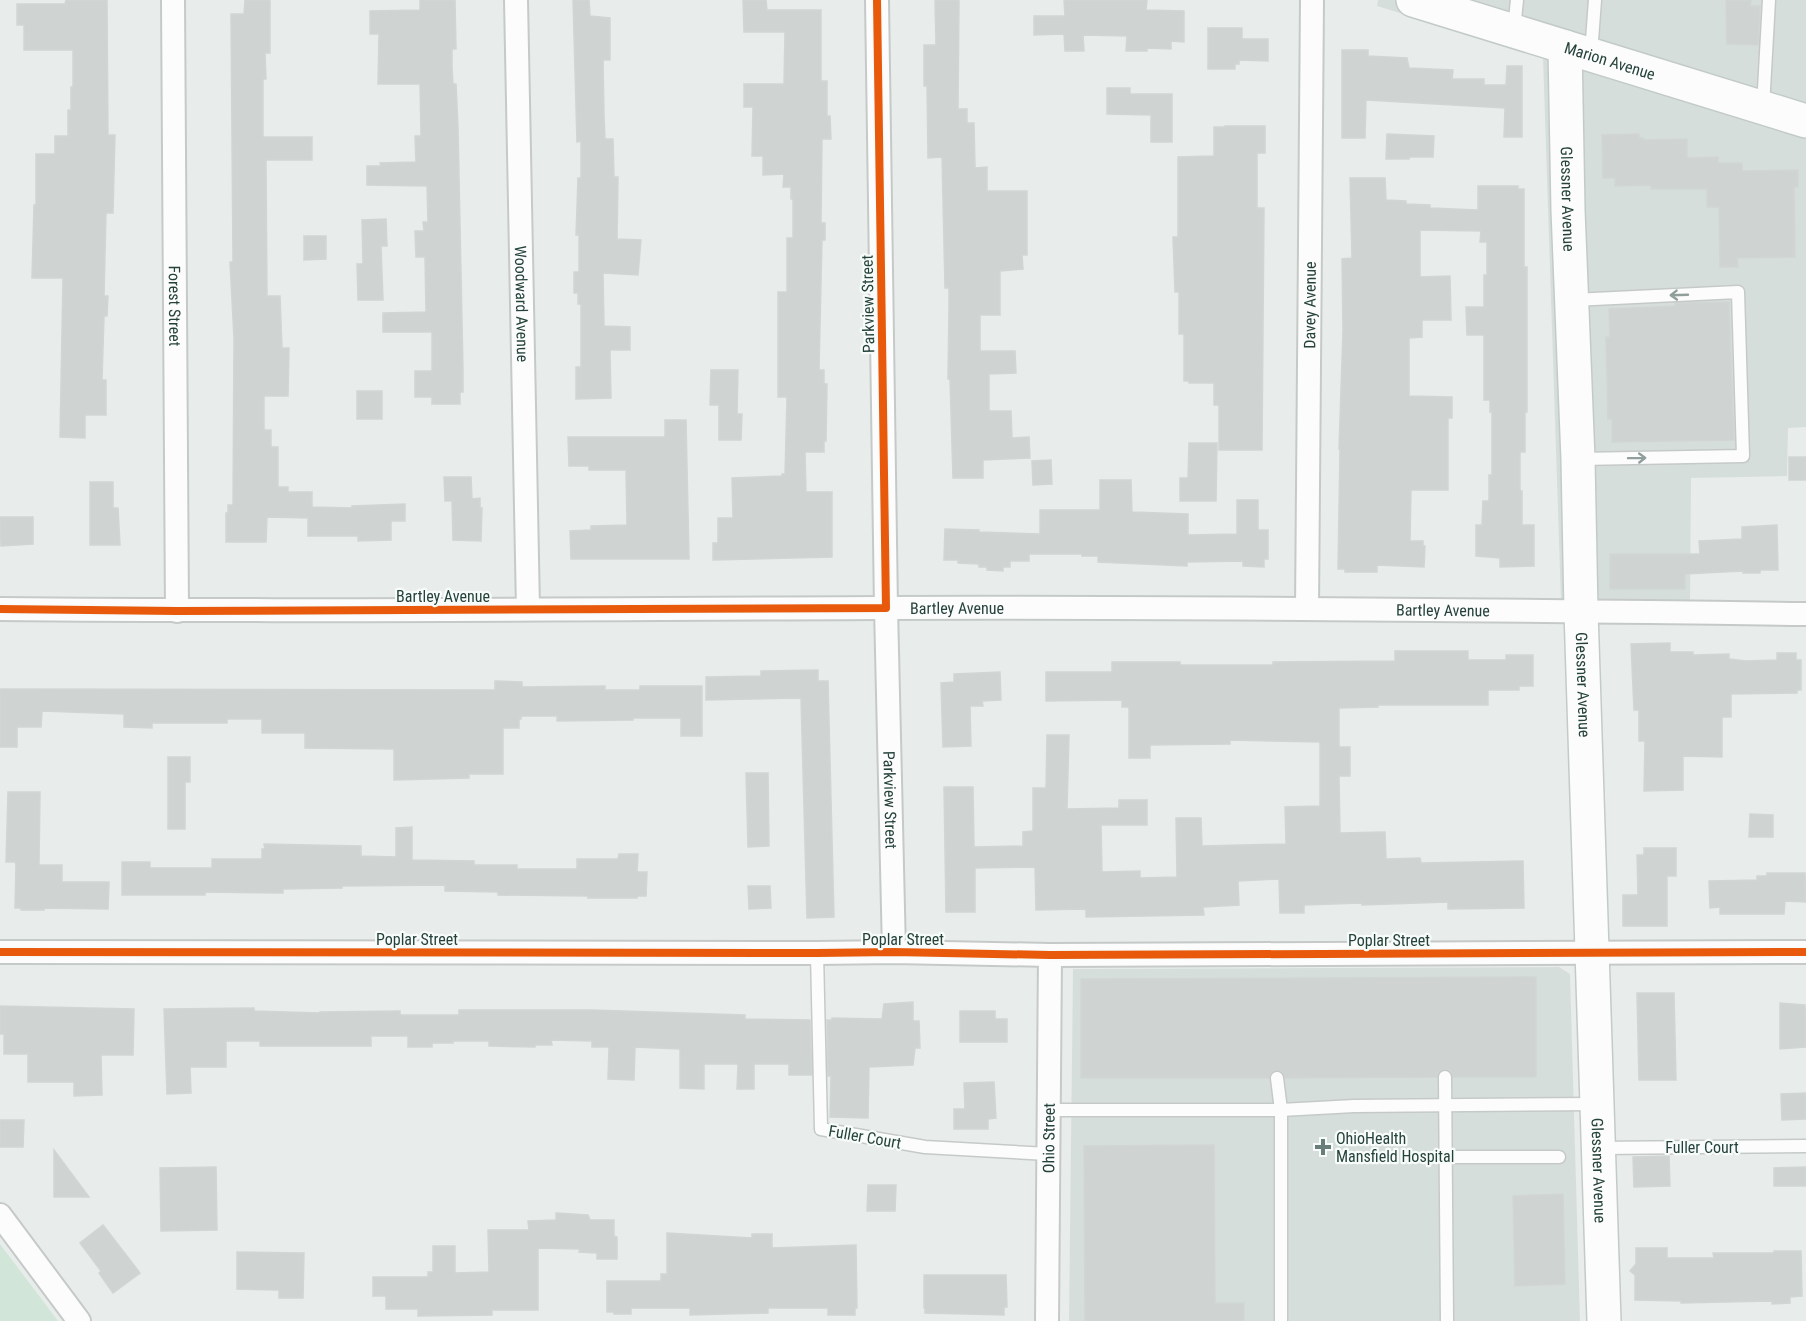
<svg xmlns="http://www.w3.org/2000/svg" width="1806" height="1321" viewBox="0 0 1806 1321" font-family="'Roboto Condensed',sans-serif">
<rect width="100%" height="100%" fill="#e8edeb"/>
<!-- built -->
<g fill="#d6dedb">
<path d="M 1378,0 L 1806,0 L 1806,427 L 1788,428 L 1787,476 L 1691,478 L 1690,607 L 1561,602 L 1543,57 L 1377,6 Z"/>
<path d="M 1559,967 L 1570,974 L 1580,1321 L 1069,1321 L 1073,969 Z"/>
</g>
<!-- green -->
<path fill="#d1e6d8" d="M 0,1244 L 58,1321 L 0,1321 Z"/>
<!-- building -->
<g fill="#cfd4d2" stroke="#d1d6d4" stroke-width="1.5">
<path d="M 66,0 L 107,0 L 108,135 L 115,135 L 113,213 L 106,213 L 104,296 L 108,296 L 107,316 L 104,316 L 102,380 L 106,380 L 106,415 L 85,415 L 85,438 L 60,437 L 63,278 L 32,278 L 34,205 L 36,205 L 36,154 L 55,154 L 55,136 L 68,136 L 68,110 L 71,110 L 71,87 L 73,87 L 73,50 L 24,50 L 24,25 L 17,25 L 17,4 L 65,4 Z"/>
<path d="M 245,0 L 270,0 L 270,53 L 265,53 L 266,79 L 263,79 L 263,137 L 312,137 L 312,160 L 266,160 L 267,296 L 280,296 L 282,348 L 289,348 L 288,396 L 264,396 L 264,430 L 271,430 L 271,447 L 278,447 L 278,487 L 288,487 L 288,492 L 312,492 L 312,507 L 352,508 L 352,506 L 405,504 L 405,521 L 391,521 L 391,540 L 358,541 L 358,536 L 308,536 L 308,518 L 267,517 L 266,542 L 226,542 L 226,513 L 228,513 L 228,505 L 233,505 L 234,338 L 230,262 L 233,262 L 231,14 L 244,14 Z"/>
<path d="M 420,0 L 455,0 L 456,49 L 452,49 L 452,67 L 453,84 L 456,84 L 458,127 L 463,371 L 463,392 L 460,392 L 460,404 L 432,404 L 432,397 L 415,397 L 415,371 L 432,371 L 432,332 L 383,332 L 383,313 L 426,312 L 425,257 L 416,257 L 415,231 L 424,231 L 423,222 L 428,222 L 427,186 L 367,185 L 367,166 L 381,166 L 380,163 L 416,162 L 415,136 L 421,136 L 420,84 L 378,84 L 379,34 L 370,34 L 370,11 L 420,10 Z"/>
<path d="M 573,0 L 589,0 L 590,16 L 610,18 L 610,60 L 603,60 L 604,115 L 605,139 L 613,139 L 614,177 L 618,177 L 617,239 L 641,240 L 638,275 L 603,273 L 604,326 L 630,327 L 630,350 L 610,350 L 611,398 L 576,399 L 576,367 L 581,367 L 581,304 L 578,304 L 578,293 L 574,293 L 574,272 L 579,272 L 579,235 L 576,235 L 578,178 L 581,178 L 581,141 L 577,142 Z"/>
<path d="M 743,0 L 766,0 L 767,10 L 821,10 L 821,81 L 827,81 L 827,116 L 830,116 L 831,139 L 822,139 L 821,223 L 825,223 L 825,240 L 822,240 L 819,370 L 824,370 L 824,384 L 827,384 L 826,441 L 824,441 L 824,452 L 805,452 L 806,492 L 832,492 L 832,557 L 713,560 L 713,543 L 718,543 L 718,518 L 733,518 L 732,478 L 782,476 L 782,474 L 785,474 L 787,397 L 778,397 L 778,292 L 787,292 L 787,238 L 793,238 L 793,199 L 791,199 L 791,187 L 783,187 L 784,174 L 763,175 L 763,156 L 752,156 L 753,107 L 744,107 L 744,84 L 784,84 L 785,32 L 744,32 Z"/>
<path d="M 935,0 L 959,0 L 958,109 L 967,109 L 967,123 L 974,123 L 975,168 L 987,167 L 987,191 L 1027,191 L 1027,255 L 1022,255 L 1023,269 L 1000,271 L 1000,315 L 980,315 L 980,351 L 1015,351 L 1016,373 L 989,374 L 989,411 L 1011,411 L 1012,438 L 1029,437 L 1030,458 L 983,460 L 983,478 L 953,478 L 950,379 L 948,379 L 949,307 L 949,288 L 945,288 L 942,157 L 928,158 L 927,86 L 924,86 L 924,45 L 936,45 Z"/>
<path d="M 1064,0 L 1147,0 L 1146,10 L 1184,11 L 1184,42 L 1171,41 L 1171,49 L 1147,48 L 1147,51 L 1126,51 L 1127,36 L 1083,35 L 1084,51 L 1065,51 L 1064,34 L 1034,35 L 1034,16 L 1065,16 Z"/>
<path d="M 1726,0 L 1751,0 L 1750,6 L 1760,6 L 1758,45 L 1727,44 Z"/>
<path d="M 1208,28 L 1242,28 L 1242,39 L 1268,39 L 1268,61 L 1239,60 L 1239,64 L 1235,64 L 1235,69 L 1208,69 Z"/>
<path d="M 1342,50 L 1368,50 L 1368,56 L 1407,58 L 1409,68 L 1453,70 L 1452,79 L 1484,79 L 1484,85 L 1506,85 L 1507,66 L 1522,66 L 1522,137 L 1504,137 L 1505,108 L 1366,100 L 1365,138 L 1342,138 Z"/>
<path d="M 1107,88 L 1130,88 L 1130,94 L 1172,94 L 1172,142 L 1151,142 L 1151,115 L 1107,114 Z"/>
<path d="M 1225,126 L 1265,126 L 1265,153 L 1257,153 L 1257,208 L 1264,208 L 1262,450 L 1219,450 L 1219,405 L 1214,405 L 1214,383 L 1189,383 L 1189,381 L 1184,381 L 1184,334 L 1179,334 L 1179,292 L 1175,292 L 1173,237 L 1178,237 L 1178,157 L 1214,156 L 1214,127 L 1225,127 Z"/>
<path d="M 1387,134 L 1434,136 L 1433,157 L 1409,157 L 1409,159 L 1386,159 Z"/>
<path d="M 1639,134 L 1639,138 L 1644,138 L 1644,140 L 1687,139 L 1687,158 L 1718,157 L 1718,163 L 1742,163 L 1742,171 L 1798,170 L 1798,187 L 1794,187 L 1795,257 L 1737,258 L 1738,267 L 1720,267 L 1719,207 L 1707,207 L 1707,189 L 1651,189 L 1651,185 L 1615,186 L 1615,178 L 1603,178 L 1602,135 Z"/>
<path d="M 1350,178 L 1385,178 L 1386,200 L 1406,201 L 1406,204 L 1430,205 L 1430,208 L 1478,210 L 1478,186 L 1518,186 L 1518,189 L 1524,189 L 1524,267 L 1527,267 L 1527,412 L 1525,412 L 1525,452 L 1520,452 L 1520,491 L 1522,491 L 1522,525 L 1534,525 L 1534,566 L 1500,567 L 1500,558 L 1476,556 L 1476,525 L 1482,525 L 1483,501 L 1489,501 L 1489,475 L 1492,475 L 1492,412 L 1490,412 L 1490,400 L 1484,400 L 1484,335 L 1467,335 L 1466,307 L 1484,307 L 1484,275 L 1487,275 L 1487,242 L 1480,242 L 1481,231 L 1420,230 L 1420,277 L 1450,276 L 1451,320 L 1422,320 L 1422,337 L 1409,338 L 1409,396 L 1452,397 L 1452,418 L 1448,418 L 1448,490 L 1411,490 L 1410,541 L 1423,541 L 1423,546 L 1425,546 L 1424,567 L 1377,565 L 1377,572 L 1345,572 L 1345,569 L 1338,569 L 1340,449 L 1339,449 L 1343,330 L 1342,259 L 1352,258 Z"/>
<path d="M 386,219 L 387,246 L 381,246 L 383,300 L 358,300 L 357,264 L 363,264 L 362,220 Z"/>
<path d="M 304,236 L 326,236 L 326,259 L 304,260 Z"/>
<path d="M 1729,302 L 1734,440 L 1612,442 L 1612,419 L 1608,419 L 1606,337 L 1610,337 L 1609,309 L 1675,306 L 1675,303 Z"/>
<path d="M 711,370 L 738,370 L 737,414 L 742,414 L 741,440 L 719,440 L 719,405 L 710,405 Z"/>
<rect x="357" y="391" width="25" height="28"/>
<path d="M 665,420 L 686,420 L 689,559 L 571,559 L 570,531 L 591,530 L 591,526 L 627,525 L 626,470 L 589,470 L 589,466 L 569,466 L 568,437 L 665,437 Z"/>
<path d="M 1189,443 L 1217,443 L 1216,501 L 1180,501 L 1180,478 L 1188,478 Z"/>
<rect x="1789" y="457" width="17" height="23"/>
<path d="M 1051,460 L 1052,484 L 1033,485 L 1032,461 Z"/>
<path d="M 444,477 L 471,477 L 472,499 L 480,498 L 480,508 L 482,508 L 481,541 L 453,540 L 452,501 L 445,501 Z"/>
<path d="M 1100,480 L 1131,480 L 1132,512 L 1188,514 L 1188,535 L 1237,534 L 1237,500 L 1258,500 L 1258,530 L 1268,530 L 1268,559 L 1264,559 L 1264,567 L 1243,566 L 1243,561 L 1187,562 L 1187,566 L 1098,562 L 1098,556 L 1082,556 L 1082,554 L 1029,554 L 1029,561 L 1010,561 L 1010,567 L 1003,567 L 1003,571 L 987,570 L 987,567 L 979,567 L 979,564 L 958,563 L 958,560 L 944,560 L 945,529 L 979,530 L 979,532 L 1040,534 L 1040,510 L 1100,510 Z"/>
<path d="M 90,482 L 113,482 L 113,508 L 118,508 L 120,545 L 90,545 Z"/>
<path d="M 0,517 L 33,517 L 33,544 L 1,546 Z"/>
<path d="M 1777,525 L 1778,570 L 1760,570 L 1760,573 L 1743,573 L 1743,571 L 1685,574 L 1685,589 L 1610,589 L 1610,554 L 1700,554 L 1699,541 L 1742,539 L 1742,527 Z"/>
<path d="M 1670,643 L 1670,652 L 1693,652 L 1693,655 L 1729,654 L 1729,659 L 1746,661 L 1777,660 L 1777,653 L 1796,653 L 1796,660 L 1801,660 L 1801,690 L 1797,690 L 1797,693 L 1731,694 L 1731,717 L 1722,717 L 1722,757 L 1683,756 L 1683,790 L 1644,791 L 1645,741 L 1639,741 L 1639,710 L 1634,710 L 1631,644 Z"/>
<path d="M 1395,651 L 1468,651 L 1468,660 L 1506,660 L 1506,655 L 1533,655 L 1533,686 L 1519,686 L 1519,690 L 1488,690 L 1488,705 L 1378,705 L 1378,707 L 1339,708 L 1339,747 L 1350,747 L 1350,776 L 1339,776 L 1340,833 L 1385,832 L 1386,859 L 1420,858 L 1421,863 L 1523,861 L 1524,908 L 1448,909 L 1448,902 L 1362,905 L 1362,903 L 1304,905 L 1304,913 L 1280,913 L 1279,879 L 1238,881 L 1239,905 L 1203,907 L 1204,915 L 1086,917 L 1086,910 L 1083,909 L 1036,910 L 1035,867 L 975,868 L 975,912 L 946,912 L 944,787 L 973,787 L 974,847 L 1023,846 L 1023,832 L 1033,831 L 1033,788 L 1046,788 L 1047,735 L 1069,735 L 1067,809 L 1119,808 L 1119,800 L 1147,800 L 1147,825 L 1101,825 L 1102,872 L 1140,871 L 1140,878 L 1177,877 L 1176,818 L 1201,818 L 1202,846 L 1286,844 L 1285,807 L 1320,806 L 1320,742 L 1230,740 L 1230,744 L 1150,745 L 1150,758 L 1129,758 L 1129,707 L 1122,707 L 1122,700 L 1046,701 L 1046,672 L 1112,672 L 1112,662 L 1180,662 L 1180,665 L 1273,665 L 1273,662 L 1395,661 Z"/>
<path d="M 818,670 L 818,681 L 828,681 L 834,917 L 807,918 L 801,698 L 706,700 L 706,677 L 761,676 L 761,671 Z"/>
<path d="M 1000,672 L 1001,700 L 982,701 L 983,706 L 970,706 L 971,746 L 943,747 L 941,683 L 954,682 L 954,674 Z"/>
<path d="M 495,681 L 522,682 L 522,687 L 605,686 L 605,690 L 640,690 L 640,686 L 702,686 L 702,736 L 681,736 L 681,718 L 633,718 L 633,720 L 557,721 L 557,716 L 521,716 L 521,719 L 519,719 L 519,728 L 503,728 L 503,774 L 469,774 L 469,778 L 394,780 L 394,749 L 305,748 L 305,733 L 262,733 L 262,719 L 227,719 L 227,723 L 152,723 L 152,728 L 124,727 L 124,714 L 42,711 L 41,727 L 17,727 L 17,747 L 0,747 L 0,689 L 495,690 Z"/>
<path d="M 168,757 L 190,757 L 190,782 L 185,782 L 185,829 L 168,829 Z"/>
<path d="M 746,773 L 768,773 L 769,846 L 748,847 Z"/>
<path d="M 8,792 L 40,792 L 39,865 L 62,865 L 62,882 L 109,882 L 108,909 L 44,908 L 44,910 L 21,910 L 21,908 L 15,908 L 16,865 L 15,862 L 6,862 Z"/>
<path d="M 1750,814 L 1773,815 L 1773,837 L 1749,837 Z"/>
<path d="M 412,827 L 412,860 L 474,861 L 474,865 L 517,865 L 517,869 L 577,869 L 577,859 L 618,859 L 619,854 L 638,854 L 637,872 L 647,872 L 646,896 L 637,896 L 637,898 L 588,898 L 588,896 L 498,895 L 498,892 L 445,891 L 445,885 L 342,886 L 342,888 L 283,889 L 283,893 L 205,892 L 205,895 L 122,895 L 122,862 L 150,862 L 150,868 L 212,868 L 212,859 L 262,859 L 262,849 L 265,849 L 264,844 L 361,846 L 361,856 L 396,857 L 396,828 Z"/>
<path d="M 1644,848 L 1676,848 L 1676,876 L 1667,876 L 1667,926 L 1623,926 L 1623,895 L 1638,895 L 1637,855 L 1644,855 Z"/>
<path d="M 1767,873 L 1805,873 L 1806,902 L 1785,901 L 1784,914 L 1720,914 L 1720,907 L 1710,908 L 1709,881 L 1757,880 L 1757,876 L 1767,876 Z"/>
<path d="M 748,886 L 770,886 L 771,908 L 749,909 Z"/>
<path d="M 1536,977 L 1536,1077 L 1453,1077 L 1450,1070 L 1444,1069 L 1438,1072 L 1437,1077 L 1285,1078 L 1283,1073 L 1277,1070 L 1272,1072 L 1269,1078 L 1081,1078 L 1081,979 Z"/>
<path d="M 1637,993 L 1674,993 L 1676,1080 L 1639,1080 Z"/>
<path d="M 913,1002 L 913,1021 L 919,1021 L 920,1048 L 915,1048 L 913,1065 L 869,1067 L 868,1118 L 830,1117 L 831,1076 L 828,1076 L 827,1020 L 832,1020 L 832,1018 L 882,1019 L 884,1004 Z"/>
<path d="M 1780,1003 L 1805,1005 L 1806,1047 L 1780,1049 Z"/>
<path d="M 0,1006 L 134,1009 L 133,1055 L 101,1055 L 102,1095 L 74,1096 L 74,1082 L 28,1082 L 28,1054 L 4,1054 L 4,1034 L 0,1034 Z"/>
<path d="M 254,1008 L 254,1011 L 320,1013 L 320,1012 L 400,1011 L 400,1015 L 459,1015 L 459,1010 L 592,1010 L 745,1015 L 745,1019 L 810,1020 L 812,1075 L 789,1075 L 789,1064 L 754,1064 L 754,1089 L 737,1089 L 738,1064 L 704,1064 L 704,1089 L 680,1088 L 680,1049 L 635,1047 L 634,1080 L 608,1079 L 609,1047 L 592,1047 L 592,1041 L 551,1040 L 552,1045 L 535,1045 L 535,1047 L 489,1046 L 489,1041 L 453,1041 L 453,1043 L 432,1043 L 432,1047 L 408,1047 L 408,1036 L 371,1036 L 371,1046 L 260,1046 L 260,1041 L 226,1041 L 226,1067 L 190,1067 L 191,1093 L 167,1094 L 164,1009 Z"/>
<path d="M 960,1011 L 995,1011 L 995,1019 L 1007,1019 L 1007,1042 L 960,1042 Z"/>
<path d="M 994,1082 L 996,1118 L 988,1119 L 988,1129 L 954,1129 L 954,1109 L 965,1109 L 964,1083 Z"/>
<path d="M 1806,1093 L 1806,1119 L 1782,1120 L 1781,1094 Z"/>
<path d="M 0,1120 L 24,1120 L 23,1147 L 0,1147 Z"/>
<path d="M 1214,1145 L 1215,1303 L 1244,1303 L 1244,1321 L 1085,1321 L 1084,1146 Z"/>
<path d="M 54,1150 L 89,1197 L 54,1197 Z"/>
<path d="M 1669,1156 L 1670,1186 L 1634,1187 L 1633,1157 Z"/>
<path d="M 216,1167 L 217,1230 L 161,1231 L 160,1168 Z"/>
<path d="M 1806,1167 L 1806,1186 L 1774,1186 L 1774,1168 Z"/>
<path d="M 868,1185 L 896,1185 L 895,1211 L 867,1211 Z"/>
<path d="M 1563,1194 L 1565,1284 L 1515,1286 L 1513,1196 Z"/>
<path d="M 556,1213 L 588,1215 L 590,1220 L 614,1220 L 614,1236 L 617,1237 L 617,1259 L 597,1259 L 597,1253 L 579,1252 L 580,1249 L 538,1248 L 538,1310 L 492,1310 L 492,1315 L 418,1316 L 418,1309 L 386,1309 L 386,1296 L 373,1296 L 373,1277 L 428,1277 L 428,1272 L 433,1272 L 433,1246 L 455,1246 L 455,1273 L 489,1272 L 488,1230 L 529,1230 L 528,1221 L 556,1220 Z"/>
<path d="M 103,1225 L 140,1273 L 113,1293 L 99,1273 L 101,1271 L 80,1243 Z"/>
<path d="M 667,1233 L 752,1238 L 752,1234 L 772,1234 L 772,1248 L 856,1245 L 857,1308 L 855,1308 L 855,1315 L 828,1315 L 828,1308 L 768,1308 L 768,1313 L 690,1315 L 690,1308 L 631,1308 L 631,1314 L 614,1314 L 614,1312 L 607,1312 L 607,1281 L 661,1281 L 661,1274 L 667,1274 Z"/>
<path d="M 1636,1248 L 1667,1248 L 1667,1258 L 1714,1258 L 1713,1253 L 1774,1253 L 1774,1251 L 1801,1251 L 1802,1296 L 1790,1297 L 1790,1303 L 1772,1304 L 1772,1301 L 1681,1303 L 1681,1301 L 1635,1300 L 1635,1275 L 1630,1271 L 1636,1264 Z"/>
<path d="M 237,1252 L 304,1253 L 303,1298 L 279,1298 L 279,1290 L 237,1289 Z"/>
<path d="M 924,1275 L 1006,1275 L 1007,1307 L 1004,1307 L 1004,1315 L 925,1313 L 925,1308 L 924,1308 Z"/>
</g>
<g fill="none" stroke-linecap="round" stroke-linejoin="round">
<!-- lane casing -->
<g stroke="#c5cac8" stroke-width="15">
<g id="lane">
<path d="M 1514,29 L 1517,0"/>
<path d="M 1591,54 L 1595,0"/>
<path d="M 1763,107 L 1769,0"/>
<path d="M 1573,300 L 1738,292 L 1743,456 L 1579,459"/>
<path d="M 817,953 L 821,1129 L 925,1147 L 1048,1154"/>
<path d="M 1445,1077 L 1447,1321"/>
<path d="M 1277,1078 L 1281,1110 L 1281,1321"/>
<path d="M 1049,1110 L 1281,1110 L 1354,1106 L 1595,1104"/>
<path d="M 1600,1148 L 1806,1146"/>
<path d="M 1446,1157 L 1559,1157"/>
</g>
</g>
<!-- street casing -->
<g stroke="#c5cac8" stroke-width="26">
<g id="street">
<path id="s1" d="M 173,0 L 177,611"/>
<path id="s2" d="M 516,0 L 528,609"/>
<path id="s3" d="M 877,0 L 886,608 L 894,952"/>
<path id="s4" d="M 0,609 C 293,612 587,609 880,608 C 1189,607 1497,610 1806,614"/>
<path id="s5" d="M 1307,609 L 1312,0"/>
<path d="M 0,952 L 817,953 L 894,952 L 1050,955 L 1806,952"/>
<path d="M 0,1215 L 79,1321"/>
<path id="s6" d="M 1047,1321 L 1050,955"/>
</g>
</g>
<!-- secondary casing -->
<g stroke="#c3cbc8" stroke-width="36">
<g id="secondary">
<path id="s7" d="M 1413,0 L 1806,121"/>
<path id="s8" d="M 1565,47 L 1568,210 L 1578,459 L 1581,611 L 1604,1321"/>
</g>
</g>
<!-- lane -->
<use href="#lane" stroke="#fcfcfc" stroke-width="12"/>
<!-- street -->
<use href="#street" stroke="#fcfcfc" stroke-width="22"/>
<!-- secondary -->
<use href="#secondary" stroke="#fcfcfc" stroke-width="33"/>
<!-- cycleway casing -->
<g stroke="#f7fbf9" stroke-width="11">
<g id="cycleway">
<path d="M 0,609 L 177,611 L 886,608 L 877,0"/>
<path d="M 0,952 L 817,953 L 894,952 L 1050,955 L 1806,952"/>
</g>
</g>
<!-- cycleway -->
<use href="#cycleway" stroke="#e8590c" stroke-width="8"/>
</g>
<!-- one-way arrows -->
<defs><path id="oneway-shaft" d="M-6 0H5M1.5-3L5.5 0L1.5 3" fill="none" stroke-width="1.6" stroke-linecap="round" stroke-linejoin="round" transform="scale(1.5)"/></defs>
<g stroke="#909f9b">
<use href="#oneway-shaft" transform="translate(1679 295) rotate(178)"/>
<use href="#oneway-shaft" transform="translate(1637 458) rotate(-1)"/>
</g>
<!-- markers -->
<path fill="#697e78" stroke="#f7fbf9" stroke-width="2" d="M1320 1138h6v6h6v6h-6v6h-6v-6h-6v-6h6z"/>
<g text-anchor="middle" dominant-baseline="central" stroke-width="4.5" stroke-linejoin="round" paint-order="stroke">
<!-- street labels -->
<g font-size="16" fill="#24423a" stroke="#f7fbf9">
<text stroke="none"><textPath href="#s7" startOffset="206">Marion Avenue</textPath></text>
<text stroke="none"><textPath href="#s8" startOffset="152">Glessner Avenue</textPath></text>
<text transform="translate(868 304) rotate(-91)">Parkview Street</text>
<text stroke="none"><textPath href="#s1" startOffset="306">Forest Street</textPath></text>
<text stroke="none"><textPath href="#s2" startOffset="304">Woodward Avenue</textPath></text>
<text stroke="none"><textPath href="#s5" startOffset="304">Davey Avenue</textPath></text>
<text x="443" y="596">Bartley Avenue</text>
<text stroke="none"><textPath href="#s4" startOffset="957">Bartley Avenue</textPath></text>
<text stroke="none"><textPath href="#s4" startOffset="1443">Bartley Avenue</textPath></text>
<text stroke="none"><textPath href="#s8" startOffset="638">Glessner Avenue</textPath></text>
<text stroke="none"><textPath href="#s3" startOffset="800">Parkview Street</textPath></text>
<text x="417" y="939">Poplar Street</text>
<text x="903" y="939">Poplar Street</text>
<text x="1389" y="940">Poplar Street</text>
<text transform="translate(865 1137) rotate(10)">Fuller Court</text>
<text stroke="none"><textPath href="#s6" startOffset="183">Ohio Street</textPath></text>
<text x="1702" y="1147">Fuller Court</text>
<text stroke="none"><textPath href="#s8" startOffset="1124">Glessner Avenue</textPath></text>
</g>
<!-- poi labels -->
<g font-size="16" fill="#24423a" stroke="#f7fbf9" text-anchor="start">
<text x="1336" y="1138">OhioHealth<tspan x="1336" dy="18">Mansfield Hospital</tspan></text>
</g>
</g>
</svg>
